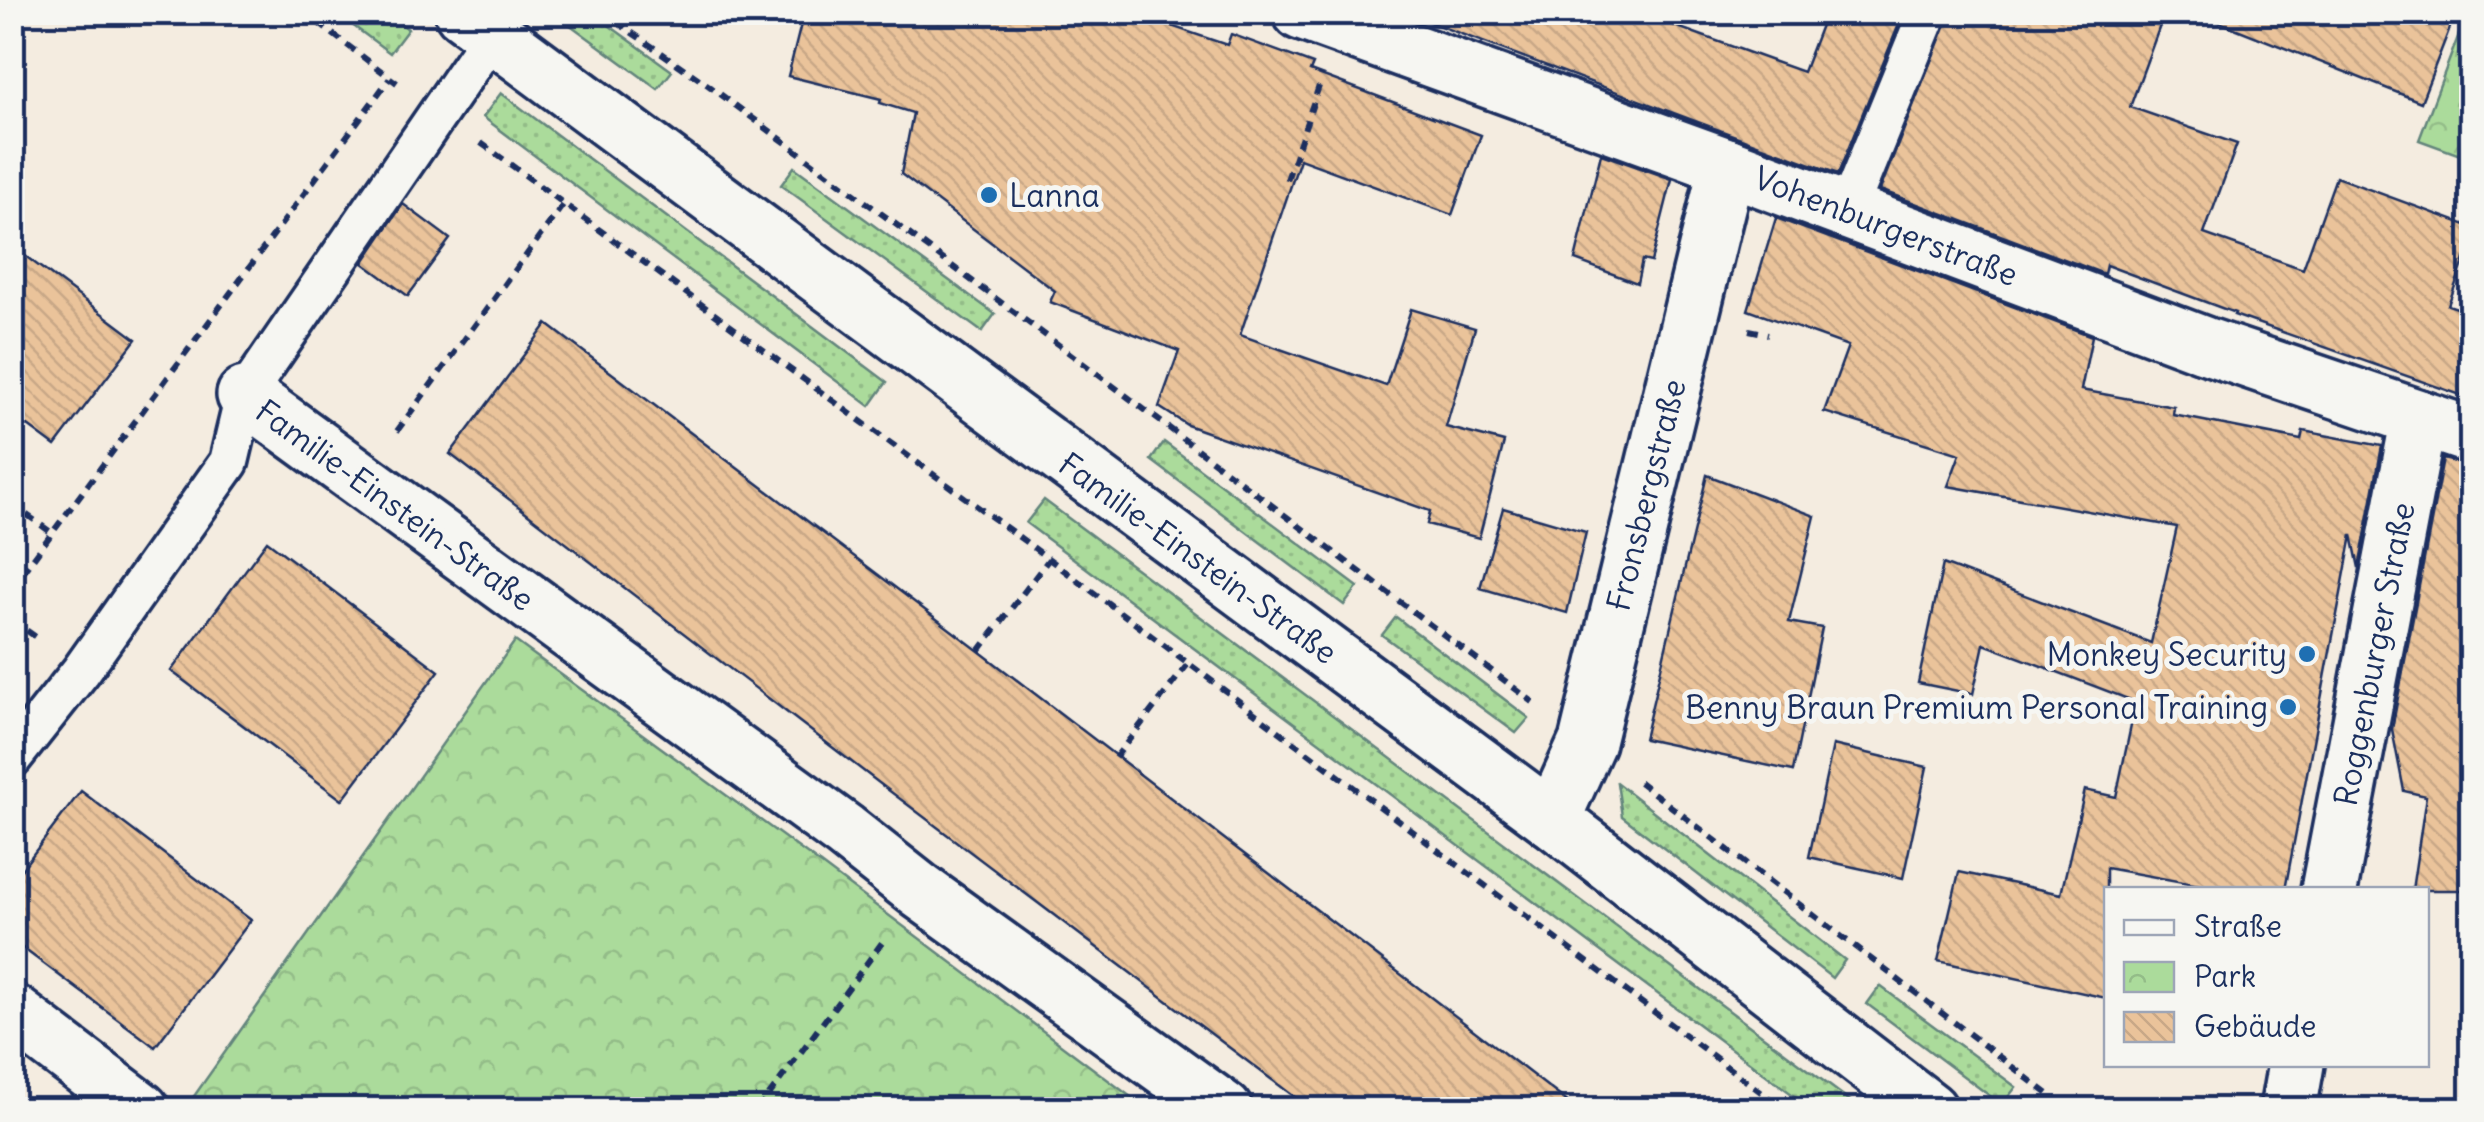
<svg xmlns="http://www.w3.org/2000/svg" width="2484" height="1122" viewBox="0 0 2484 1122" font-family="Delius,sans-serif">
<defs>
<pattern id="grass-dots" width="8" height="8" patternUnits="userSpaceOnUse" patternTransform="scale(2.5)"><rect width="8" height="8" fill="#abdb9b"/><path d="M2 2h.1M6 6h.1" fill="none" stroke="#93bc88" stroke-width="1.8" stroke-linecap="round"/></pattern>
<pattern id="park-crowns" width="20" height="18" patternUnits="userSpaceOnUse" patternTransform="scale(2.5)"><rect width="20" height="18" fill="#abdb9b"/><path d="M2 6a3 3 0 1 1 6 0M12 15a3 3 0 1 1 6 0" fill="none" stroke="#93bc88"/></pattern>
<pattern id="building-back-hatch" width="6" height="6" patternUnits="userSpaceOnUse" patternTransform="scale(2.5)"><rect width="6" height="6" fill="#eac39a"/><path d="M-1 5l2 2M0 0l6 6M5-1l2 2" fill="none" stroke="#c8a887"/></pattern>
</defs>
<rect width="100%" height="100%" fill="#f4ece0"/>
<filter id="ink" filterUnits="userSpaceOnUse"><feTurbulence type="fractalNoise" baseFrequency=".01" numOctaves="2"/><feDisplacementMap in="SourceGraphic" scale="20" xChannelSelector="R" yChannelSelector="G"/><feConvolveMatrix kernelMatrix="1 2 1 2 8 2 1 2 1" color-interpolation-filters="sRGB"/></filter>
<g filter="url(#ink)">
<!-- grass -->
<g fill="url(#grass-dots)" stroke="#63857c" stroke-width="2.5">
<path d="M 336,13 L 386,13 L 408,29 L 390,53 Z"/>
<path d="M 554,13 L 592,13 L 672,71 L 658,89 Z"/>
<path d="M 501,93 L 887,382 L 870,406 L 483,117 Z"/>
<path d="M 794,167 L 995,314 L 982,332 L 781,185 Z"/>
<path d="M 1164,442 L 1358,587 L 1344,605 L 1151,460 Z"/>
<path d="M 1044,500 L 1861,1109 L 1812,1109 L 1026,523 Z"/>
<path d="M 1396,617 L 1529,718 L 1516,733 L 1382,635 Z"/>
<path d="M 1617,783 L 1845,960 L 1832,978 L 1622,816 Z"/>
<path d="M 1880,986 L 2016,1087 L 2002,1105 L 1867,1004 Z"/>
</g>
<!-- park -->
<g fill="url(#park-crowns)" stroke="#63857c" stroke-width="2.5">
<path d="M 2467,13 L 2472,13 L 2471,159 L 2419,140 Z"/>
<path d="M 515,641 L 815,860 L 1147,1109 L 185,1109 Z"/>
</g>
<!-- building -->
<g fill="url(#building-back-hatch)" stroke="#1b2f5e" stroke-width="2.5">
<path d="M 804,12 L 1130,12 L 1227,45 L 1231,34 L 1313,64 L 1310,71 L 1481,135 L 1452,215 L 1300,159 L 1240,335 L 1386,386 L 1411,309 L 1475,328 L 1446,427 L 1504,442 L 1479,538 L 1427,524 L 1430,511 L 1187,425 L 1159,407 L 1179,351 L 1050,302 L 1055,291 L 901,174 L 913,113 L 880,103 L 881,99 L 788,76 Z"/>
<path d="M 1419,12 L 1636,12 L 1803,72 L 1826,12 L 1904,12 L 1838,174 L 1418,18 Z"/>
<path d="M 1950,12 L 2165,12 L 2130,107 L 2237,144 L 2204,234 L 2303,269 L 2336,177 L 2472,227 L 2472,240 L 2448,305 L 2472,313 L 2472,399 L 2234,315 L 2235,313 L 2106,265 L 2104,274 L 1880,190 Z"/>
<path d="M 2205,12 L 2456,12 L 2421,102 L 2204,16 Z"/>
<path d="M 1601,154 L 1672,179 L 1651,262 L 1642,260 L 1637,283 L 1575,260 Z"/>
<path d="M 403,204 L 450,239 L 408,296 L 363,263 Z"/>
<path d="M 1776,218 L 2092,336 L 2081,390 L 2174,407 L 2173,415 L 2301,440 L 2303,431 L 2382,446 L 2359,568 L 2352,535 L 2285,890 L 2206,890 L 2205,886 L 2106,868 L 2106,998 L 1938,961 L 1959,872 L 2061,894 L 2085,790 L 2116,797 L 2136,702 L 1984,644 L 1973,694 L 1918,683 L 1943,564 L 2151,643 L 2177,527 L 1948,486 L 1960,454 L 1824,412 L 1848,346 L 1748,310 Z"/>
<path d="M 12,246 L 136,339 L 55,446 L 12,414 Z"/>
<path d="M 547,324 L 979,651 L 1578,1110 L 1312,1110 L 879,783 L 450,454 Z"/>
<path d="M 2443,459 L 2472,466 L 2472,890 L 2412,890 L 2426,796 L 2404,791 L 2392,729 Z"/>
<path d="M 1707,475 L 1815,516 L 1789,622 L 1822,628 L 1793,771 L 1644,739 Z"/>
<path d="M 1503,508 L 1586,532 L 1567,613 L 1480,588 Z"/>
<path d="M 267,541 L 439,671 L 342,800 L 171,671 Z"/>
<path d="M 1833,745 L 1927,767 L 1903,878 L 1809,857 Z"/>
<path d="M 81,791 L 251,920 L 155,1047 L 12,940 L 12,882 Z"/>
</g>
<g fill="none" stroke-linecap="round" stroke-linejoin="round">
<!-- service casing -->
<g stroke="#1b2f5e" stroke-width="45">
<g id="service">
<path d="M 1847,211 L 1928,12"/>
<path d="M 12,758 L 81,671 L 229,462 L 245,395 L 492,35"/>
</g>
</g>
<!-- minor casing -->
<g stroke="#1b2f5e" stroke-width="62">
<g id="minor">
<path d="M 463,12 L 1552,819 L 1929,1110"/>
<path d="M 1301,12 L 1727,166 L 2204,345 L 2472,436"/>
<path d="M 245,395 L 844,831 L 920,891 L 1224,1110"/>
<path d="M 1552,819 L 1587,742 L 1727,166"/>
<path d="M 2329,890 L 2419,418"/>
<path d="M 12,1012 L 141,1110"/>
<path d="M 2288,1110 L 2296,1064"/>
</g>
</g>
<!-- path -->
<g stroke="#1b2f5e" stroke-width="6" stroke-dasharray="10 8" stroke-linecap="butt">
<path d="M 304,12 L 397,83"/>
<path d="M 602,12 L 708,85 L 1068,352 L 1533,702"/>
<path d="M 481,143 L 1049,559 L 1785,1110"/>
<path d="M 1287,180 L 1319,86"/>
<path d="M 1749,330 L 1768,334"/>
<path d="M 397,431 L 563,205"/>
<path d="M 12,504 L 52,533"/>
<path d="M 12,587 L 390,78"/>
<path d="M 12,620 L 40,640"/>
<path d="M 979,651 L 1049,559"/>
<path d="M 1115,758 L 1188,664"/>
<path d="M 1639,782 L 2069,1110"/>
<path d="M 758,1110 L 884,940"/>
</g>
<!-- service -->
<use href="#service" stroke="#f6f6f2" stroke-width="38"/>
<!-- minor -->
<use href="#minor" stroke="#f6f6f2" stroke-width="55"/>
</g>
</g>
<!-- markers -->
<g fill="#1f6fb2" stroke="#f6f6f2" stroke-width="4">
<circle cx="989" cy="195" r="10"/>
<circle cx="2307" cy="654" r="10"/>
<circle cx="2288" cy="707" r="10"/>
</g>
<g text-anchor="middle" dominant-baseline="central" stroke-width="10" stroke-linejoin="round" paint-order="stroke">
<!-- poi labels -->
<g font-size="32" fill="#1b2f5e" stroke="#f6f6f2" text-anchor="end">
<text x="1009" y="195" text-anchor="start">Lanna</text>
<text x="2287" y="654">Monkey Security</text>
<text x="2268" y="707">Benny Braun Premium Personal Training</text>
</g>
<!-- street labels -->
<g font-size="32" fill="#1b2f5e" stroke="#f6f6f2">
<text transform="translate(1886 226) rotate(21)">Vohenburgerstraße</text>
<text transform="translate(1646 495) rotate(-76)">Fronsbergstraße</text>
<text transform="translate(395 505) rotate(36)">Familie-Einstein-Straße</text>
<text transform="translate(1198 558) rotate(36)">Familie-Einstein-Straße</text>
<text transform="translate(2374 654) rotate(-79)">Roggenburger Straße</text>
</g>
</g>
<!-- margin -->
<rect width="2484" height="1122" fill="none" stroke="#f6f6f2" stroke-width="50"/>
<rect x="25" y="25" width="2434" height="1072" fill="none" stroke="#1b2f5e" stroke-width="4" filter="url(#ink)"/>
<!-- legend -->
<rect x="2104" y="887" width="325" height="180" fill="#f6f6f2" stroke="#9ea6b7" stroke-width="2.5"/>
<rect x="2124" y="920" width="50" height="15" fill="#f6f6f2" stroke="#9ea6b7" stroke-width="2.5"/>
<text x="2194" y="937" font-size="30" fill="#1b2f5e">Straße</text>
<rect x="2124" y="962" width="50" height="30" fill="url(#park-crowns)" stroke="#9ea6b7" stroke-width="2.5"/>
<text x="2194" y="987" font-size="30" fill="#1b2f5e">Park</text>
<rect x="2124" y="1012" width="50" height="30" fill="url(#building-back-hatch)" stroke="#9ea6b7" stroke-width="2.5"/>
<text x="2194" y="1037" font-size="30" fill="#1b2f5e">Gebäude</text>
</svg>
